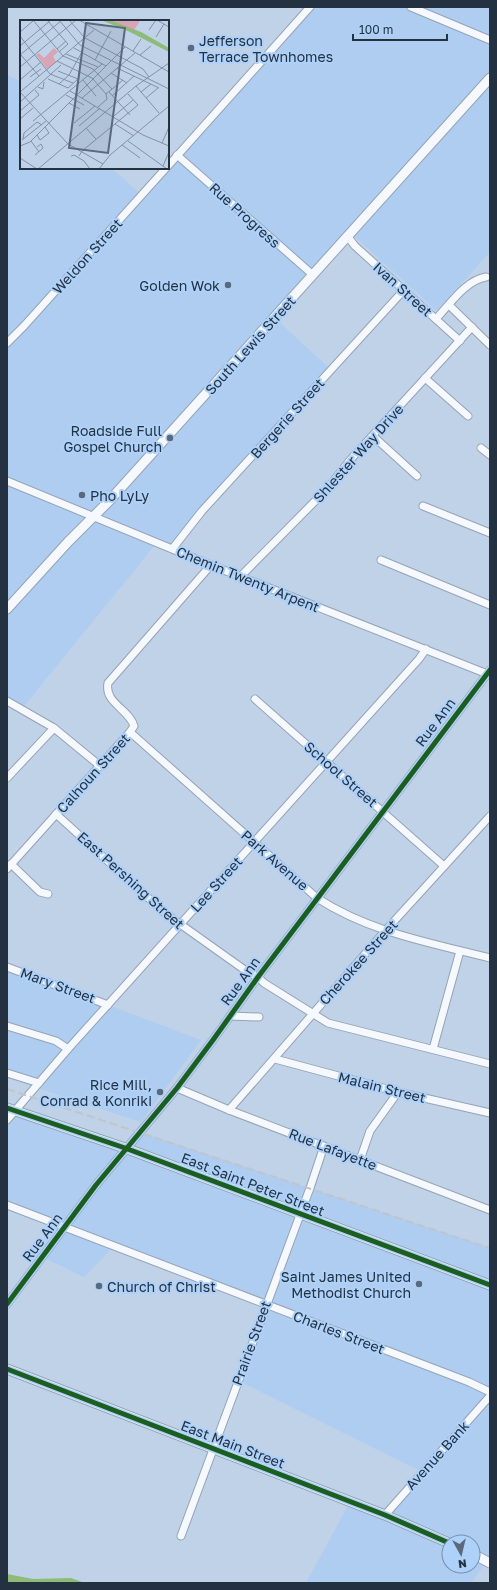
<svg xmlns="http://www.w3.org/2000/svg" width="497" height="1590" viewBox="0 0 497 1590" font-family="'Golos Text',sans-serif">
<rect width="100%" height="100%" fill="#bfd2e8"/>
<!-- built -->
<g fill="#aecdf0" fill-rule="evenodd">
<path d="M 311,7 L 408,7 L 490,42 L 490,252 L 437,311 L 351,233 L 279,322 L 328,367 L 171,545 L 159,540 L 24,706 L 13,701 L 7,707 L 7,75 L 21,82 L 21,168 L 111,168 L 142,195 Z"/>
<path d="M 417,7 L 490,7 L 490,37 Z"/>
<path d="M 7,967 L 201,1040 L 141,1122 L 7,1078 Z"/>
<path d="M 16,1111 L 125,1148 L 139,1132 L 490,1248 L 490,1568 L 483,1566 L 471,1583 L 306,1583 L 350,1502 L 385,1515 L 422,1472 L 237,1380 L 265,1304 L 111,1249 L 84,1277 L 42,1257 L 64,1227 L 7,1205 L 7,1120 ZM 449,1542 L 473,1542 L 473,1566 L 449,1566 Z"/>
</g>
<!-- water -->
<path fill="#8ebb77" d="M 7,1574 L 33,1579 L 71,1578 L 85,1583 L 7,1583 Z"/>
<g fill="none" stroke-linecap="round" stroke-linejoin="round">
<!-- minor casing -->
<g stroke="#95a3b4" stroke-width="9">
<g id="minor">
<path d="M 411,7 L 490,40"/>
<path d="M 177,155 L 313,275"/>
<path d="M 168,166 L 310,7"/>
<path d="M 348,237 L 355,246 L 460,341"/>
<path d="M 449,305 L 490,345"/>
<path d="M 436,319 C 450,304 466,280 486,277"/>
<path d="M 7,343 L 24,326 L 166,168"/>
<path d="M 425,378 L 468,416"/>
<path d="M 373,436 L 417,476"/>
<path d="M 481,448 L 490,455"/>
<path d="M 7,481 L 211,565 L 490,675"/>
<path d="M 423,506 L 490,533"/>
<path d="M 173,548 L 202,511 L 404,290"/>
<path d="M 381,560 L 490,605"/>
<path d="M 241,576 L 327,489 L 351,459 L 472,327"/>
<path d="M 255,699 L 444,866"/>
<path d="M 7,701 L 54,728 L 99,765"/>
<path d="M 130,732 L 317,898 C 369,932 431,943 490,958"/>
<path d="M 7,778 L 54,728"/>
<path d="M 56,814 L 166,914 L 249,973 L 258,977 L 264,983 L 328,1023 L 490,1064"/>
<path d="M 11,864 L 40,892 L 48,894"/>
<path d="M 7,869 L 130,732 L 134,726 C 129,709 104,703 108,683 L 211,565"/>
<path d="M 7,967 L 108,1005"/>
<path d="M 230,1016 L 259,1017"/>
<path d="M 7,1026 L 56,1041 L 68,1049"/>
<path d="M 433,1049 L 460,951"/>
<path d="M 275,1059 L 398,1092 L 490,1113"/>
<path d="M 7,1073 L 39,1083"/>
<path d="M 177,1088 L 229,1110 L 490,1210"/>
<path d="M 229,1110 L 386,930 L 490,816"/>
<path d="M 7,1120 L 68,1049 L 419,659 L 426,649"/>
<path d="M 360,1160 L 370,1131 L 398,1092"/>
<path d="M 7,1205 L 469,1382 L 490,1392"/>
<path d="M 7,1304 L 96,1185 L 177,1088 L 213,1040 L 258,977 L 490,670"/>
<path d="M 385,1515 L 490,1396"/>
<path d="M 181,1536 L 310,1188 L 324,1146"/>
</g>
</g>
<!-- major casing -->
<g stroke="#95a3b4" stroke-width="11">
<g id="major">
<path d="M 7,609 L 68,542 L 110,500 L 490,78"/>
<path d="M 7,1108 L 125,1148 L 490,1285"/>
<path d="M 7,1369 L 385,1515 L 449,1543"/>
<path d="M 473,1554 L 490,1563"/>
</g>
</g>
<!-- minor -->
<use href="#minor" stroke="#f5f8fc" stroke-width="7"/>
<!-- major -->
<use href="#major" stroke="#f5f8fc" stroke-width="9"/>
<!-- rail -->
<path stroke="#c0c5cb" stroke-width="2" stroke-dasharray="8 4" stroke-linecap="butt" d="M 7,1089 L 490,1248"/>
<!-- cycleway casing -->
<g stroke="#aed1f9" stroke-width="8">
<g id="cycleway">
<path d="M 7,1108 L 125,1148 L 490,1285"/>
<path d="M 7,1304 L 96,1185 L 177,1088 L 213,1040 L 258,977 L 490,670"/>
<path d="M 7,1369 L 385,1515 L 449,1543"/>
</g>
</g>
<!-- cycleway -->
<use href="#cycleway" stroke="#1b5e20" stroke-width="5"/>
</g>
<!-- markers -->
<g fill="#5a697b" stroke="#aed1f9" stroke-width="1.5">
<circle cx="191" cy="48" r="4"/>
<circle cx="228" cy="285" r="4"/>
<circle cx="170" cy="438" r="4"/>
<circle cx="82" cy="495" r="4"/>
<circle cx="160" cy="1092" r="4"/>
<circle cx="419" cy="1284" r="4"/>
<circle cx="99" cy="1286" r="4"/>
</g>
<g text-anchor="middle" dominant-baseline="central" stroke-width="4" stroke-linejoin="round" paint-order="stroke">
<!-- poi labels -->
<g font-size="14" fill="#233141" stroke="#aed1f9" text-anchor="end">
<text x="199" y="40" text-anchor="start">Jefferson<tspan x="199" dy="16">Terrace Townhomes</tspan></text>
<text x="220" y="285">Golden Wok</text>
<text x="162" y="430">Roadside Full<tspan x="162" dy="16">Gospel Church</tspan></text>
<text x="90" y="495" text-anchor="start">Pho LyLy</text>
<text x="152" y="1084">Rice Mill,<tspan x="152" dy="16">Conrad &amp; Konriki</tspan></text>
<text x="411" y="1276">Saint James United<tspan x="411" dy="16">Methodist Church</tspan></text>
<text x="107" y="1286" text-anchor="start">Church of Christ</text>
</g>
<!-- street labels -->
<g font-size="14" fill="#233141" stroke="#aed1f9">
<text transform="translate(245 215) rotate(42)">Rue Progress</text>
<text transform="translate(87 256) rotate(-48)">Weldon Street</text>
<text transform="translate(403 289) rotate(42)">Ivan Street</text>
<text transform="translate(250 345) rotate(-48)">South Lewis Street</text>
<text transform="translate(287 418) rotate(-48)">Bergerie Street</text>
<text transform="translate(358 453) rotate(-48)">Shlester Way Drive</text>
<text transform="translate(248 579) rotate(22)">Chemin Twenty Arpent</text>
<text transform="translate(435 722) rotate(-53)">Rue Ann</text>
<text transform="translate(93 773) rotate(-48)">Calhoun Street</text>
<text transform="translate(341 774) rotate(41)">School Street</text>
<text transform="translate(275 860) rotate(41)">Park Avenue</text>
<text transform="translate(131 880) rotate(42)">East Pershing Street</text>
<text transform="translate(216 884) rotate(-48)">Lee Street</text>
<text transform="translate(358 962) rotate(-48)">Cherokee Street</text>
<text transform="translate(240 981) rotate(-54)">Rue Ann</text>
<text transform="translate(58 985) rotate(20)">Mary Street</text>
<text transform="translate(382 1087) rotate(14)">Malain Street</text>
<text transform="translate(333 1149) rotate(21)">Rue Lafayette</text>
<text transform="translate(253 1184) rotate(21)">East Saint Peter Street</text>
<text transform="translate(42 1237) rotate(-53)">Rue Ann</text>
<text transform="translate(339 1332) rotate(21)">Charles Street</text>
<text transform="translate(251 1343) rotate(-70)">Prairie Street</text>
<text transform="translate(233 1444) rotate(21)">East Main Street</text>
<text transform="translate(437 1455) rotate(-48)">Avenue Bank</text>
</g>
</g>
<!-- overview -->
<g transform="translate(20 20)">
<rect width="149" height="149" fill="#bfd2e8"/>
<path d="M 90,0 L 119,0 L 120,1 L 114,10 ZM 34,28 L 38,32 L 33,36 L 36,42 L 27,49 L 16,35 L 19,33 L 24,38 Z" fill="#d9a4b6"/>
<path d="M 81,0 L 90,0 L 121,12 L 149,28 L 149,32 L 108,11 Z" fill="#8ebb77"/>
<path fill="none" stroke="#8192a5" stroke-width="1" d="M 13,0 L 43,36 L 73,49 L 92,69M 27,0 L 48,24 L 39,32M 39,0 L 60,25 L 149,69M 49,0 L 65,18 L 123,49 L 129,57M 59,0 L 149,52M 137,0 L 149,7M 129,10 L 136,0M 0,12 L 13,1M 0,16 L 9,28M 136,17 L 144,4M 0,26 L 31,0M 9,28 L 30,54 L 53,63M 54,28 L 86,46M 37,29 L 46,21M 113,31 L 121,19M 46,34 L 78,47M 0,35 L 42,0M 1,35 L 19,56M 120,35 L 131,26M 75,40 L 91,11M 37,41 L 72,58 L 86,74M 0,47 L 56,0M 97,48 L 139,68M 91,53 L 107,63M 10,57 L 21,49M 28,59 L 48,68 L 58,59 L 38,51M 0,60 L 21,42M 63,60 L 76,76M 39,64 L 49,55 L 62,32M 116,66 L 139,93M 18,67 L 23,69 L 24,62M 50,71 L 123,115 L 149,126M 0,72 L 48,124 L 83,144M 0,72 L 74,10M 89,72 L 110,95M 121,72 L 131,64M 108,74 L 118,85M 46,75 L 64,85M 92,76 L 114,56M 62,78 L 115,33M 126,78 L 138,68M 0,82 L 41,45M 49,83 L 60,89M 78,87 L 87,79 L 86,74 L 103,60M 0,91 L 19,75 L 15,70M 94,96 L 113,80M 0,99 L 13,88M 13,101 L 82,44M 54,103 L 75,86M 95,104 L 114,116M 59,106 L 80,88M 66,108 L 76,119M 17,115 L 20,120 L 29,113 L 25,107M 3,119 L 4,113 L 17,102 L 22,105M 2,120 L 26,101M 11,121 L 19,132M 108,121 L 147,149M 142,123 L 149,107M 102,125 L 120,138M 0,126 L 10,122 L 105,27M 15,135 L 23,128 L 21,124 L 17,127M 51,136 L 54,135 L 64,141 L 70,149M 59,136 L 62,131 L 118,85M 0,138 L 17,149M 143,146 L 149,132M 18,149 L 116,66 L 149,43M 79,149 L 90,135 L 149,86"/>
<path fill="#5a697b" fill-opacity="0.15" stroke="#5a697b" stroke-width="2" d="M 66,3 L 105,8 L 88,133 L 49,128 Z"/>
<rect width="149" height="149" fill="none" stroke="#233141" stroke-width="2"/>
</g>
<!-- border -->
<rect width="497" height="1590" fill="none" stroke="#233141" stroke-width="16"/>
<!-- north arrow -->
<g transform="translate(461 1554) rotate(172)"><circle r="19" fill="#aed1f9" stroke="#7691af"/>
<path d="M0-3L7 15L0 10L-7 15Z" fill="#5a697b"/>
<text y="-6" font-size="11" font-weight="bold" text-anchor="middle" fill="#233141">N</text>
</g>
<!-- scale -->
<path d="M353 34v6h94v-6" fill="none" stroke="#233141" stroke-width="2"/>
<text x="359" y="34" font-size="12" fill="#233141" stroke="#aed1f9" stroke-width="3" paint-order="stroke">100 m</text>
</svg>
